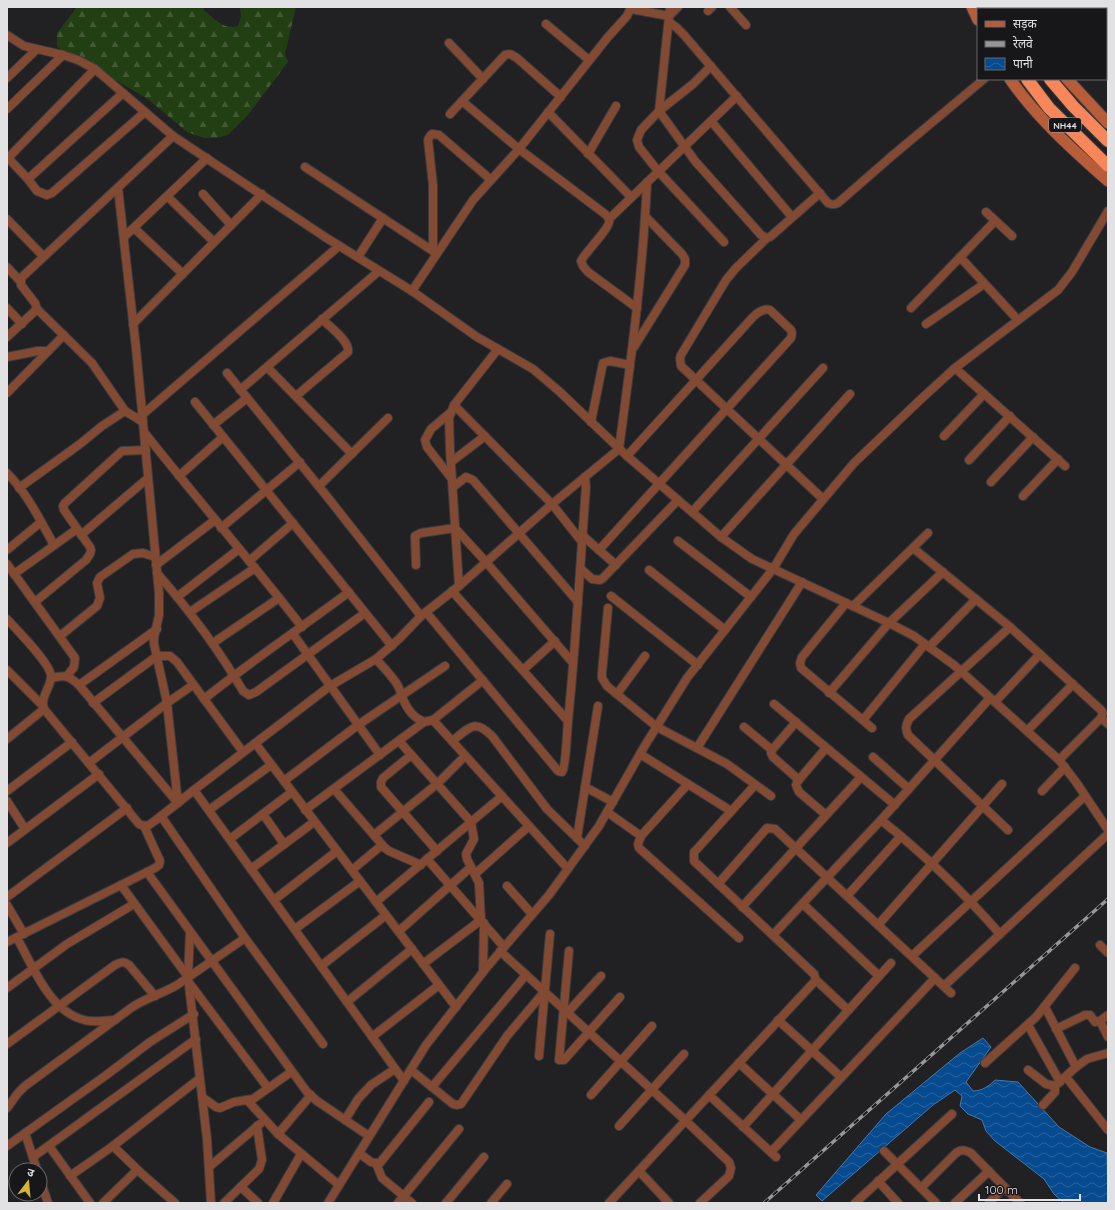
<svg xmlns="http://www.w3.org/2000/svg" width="1115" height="1210" viewBox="0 0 1115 1210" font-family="Quicksand,'Noto Sans Devanagari',sans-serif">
<defs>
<pattern id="forest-firs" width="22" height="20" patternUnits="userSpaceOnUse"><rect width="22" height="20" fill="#213f12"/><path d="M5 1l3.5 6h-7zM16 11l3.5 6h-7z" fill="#415a34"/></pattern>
<pattern id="water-waves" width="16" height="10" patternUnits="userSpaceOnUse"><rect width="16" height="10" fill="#064a8f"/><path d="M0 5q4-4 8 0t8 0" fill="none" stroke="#2a649f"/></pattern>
</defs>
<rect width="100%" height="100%" fill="#212023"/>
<!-- forest -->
<path fill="url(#forest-firs)" d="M 77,7 L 203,7 L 204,10 C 215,19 223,30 238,26 L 241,16 L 240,7 L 296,7 L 285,54 L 288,62 L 248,115 L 228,135 L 216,138 L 204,138 L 187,132 L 149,100 L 112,78 L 96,65 L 67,54 L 57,47 L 57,33 Z"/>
<!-- water -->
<path fill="url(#water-waves)" stroke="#4877a8" d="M 983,1038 L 991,1047 L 966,1082 L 973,1091 C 982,1091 989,1086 995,1080 L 1018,1082 L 1059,1127 L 1090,1147 L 1107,1153 L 1108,1203 L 1064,1203 L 1054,1194 L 1044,1179 L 995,1141 L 986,1131 L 982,1120 L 968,1114 L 960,1106 L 962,1096 L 955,1090 L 933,1105 L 822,1201 L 816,1195 L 886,1114 L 960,1053 Z"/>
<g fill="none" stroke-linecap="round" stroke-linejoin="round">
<!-- street casing -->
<g stroke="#3c3b3e" stroke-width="10">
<g id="street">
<path d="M 670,7 L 659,111 L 695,161 L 761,235 L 767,238 L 770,237 L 820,193"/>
<path d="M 730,7 L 746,25"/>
<path d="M 631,9 L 669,16 L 678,7"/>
<path d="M 1104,9 L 1107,7"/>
<path d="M 708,11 L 712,7"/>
<path d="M 669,22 L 676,27 L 684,35 L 828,203 C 832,205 834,205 838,203 L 893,155 L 984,79"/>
<path d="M 1106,22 L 1108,26"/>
<path d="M 546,24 L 589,60"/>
<path d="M 7,35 L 24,46 L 63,55 L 78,60 L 95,69 L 173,136 L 325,237 L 412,291 L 477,337 L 533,369 L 560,392 L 627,456 L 721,537 L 752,559 L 889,623 L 914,636 L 929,647 L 954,665 L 1059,760 L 1076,782 L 1108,830"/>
<path d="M 449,43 L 483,79"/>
<path d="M 711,66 L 693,84 L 659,111 L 641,130 L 637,140 L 639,147 L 658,171 L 724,242"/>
<path d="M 7,78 L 36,50"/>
<path d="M 462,101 L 519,149 L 605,214 C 606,215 608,217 609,219 C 612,227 585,252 581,261 L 583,266 L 588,272 L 637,308"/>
<path d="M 7,109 L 63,55"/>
<path d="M 548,112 L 631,197"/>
<path d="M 450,114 L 505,55 C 510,53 512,55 517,58 L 561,97"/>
<path d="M 711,121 L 792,217"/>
<path d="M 588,154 L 616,106"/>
<path d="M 8,158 L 28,179 L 37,191 L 47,195 L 52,193 L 145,112"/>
<path d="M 7,159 L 95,69"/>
<path d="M 305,167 L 436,253"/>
<path d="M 28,179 L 123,93"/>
<path d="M 118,188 L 136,348 L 159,593 L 159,615 L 154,638 L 154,644 L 167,703 L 178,803"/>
<path d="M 203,194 L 231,225"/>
<path d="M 167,196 L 214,242"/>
<path d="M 986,212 L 1012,236"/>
<path d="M 7,219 L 43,256"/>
<path d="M 609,219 L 737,96"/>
<path d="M 134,228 L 183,274"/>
<path d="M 124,237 L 207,158"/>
<path d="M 767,238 L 736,268 L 726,280 L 681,355 L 680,358 L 681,366 L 823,499"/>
<path d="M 433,251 L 433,185 L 428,140 L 430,136 L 432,134 L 439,135 L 490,179"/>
<path d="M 358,257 L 383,218"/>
<path d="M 960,257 L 1018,320"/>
<path d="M 7,267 L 20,281"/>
<path d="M 412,291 L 473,200 L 519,149 L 608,37 L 627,16 L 631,7"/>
<path d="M 7,308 L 22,324"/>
<path d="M 911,308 L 995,221"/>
<path d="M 37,309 L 92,363 L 125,411 L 143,422"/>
<path d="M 133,324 L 262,194"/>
<path d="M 926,324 L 984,284"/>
<path d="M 7,337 L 37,309 L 35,303 L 21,285 L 21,278 L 173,136"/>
<path d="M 634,347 L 685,265 L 685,259 L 682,254 L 645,216"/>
<path d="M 498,349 L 454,405 L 449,418 L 450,450 L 459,586 L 552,504 L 619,449 C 631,360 643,271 647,182"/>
<path d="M 7,357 L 38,351 L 48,351"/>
<path d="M 267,367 L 352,454"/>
<path d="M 955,368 L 1065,466"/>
<path d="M 227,373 L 329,499 L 421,616"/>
<path d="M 240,390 L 379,271"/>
<path d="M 7,393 L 64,335"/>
<path d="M 296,396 L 348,352 C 350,341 330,327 322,319"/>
<path d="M 195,402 L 392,646"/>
<path d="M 454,405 L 552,504 L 582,542"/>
<path d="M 451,412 L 431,429 L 425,440 L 427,447 L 452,479"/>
<path d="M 142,415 L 339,246"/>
<path d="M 591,422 L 603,363 L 610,361 L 630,365"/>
<path d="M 213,425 L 247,398"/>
<path d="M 144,432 C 196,498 251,561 302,627"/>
<path d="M 944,436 L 984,394"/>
<path d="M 969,460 L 1010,416"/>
<path d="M 451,462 L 485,436"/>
<path d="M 7,473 C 27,493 40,520 54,545"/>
<path d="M 179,476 L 223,437"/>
<path d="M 991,482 L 1033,437"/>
<path d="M 319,486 L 388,418"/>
<path d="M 453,487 L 466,477 L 473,480 L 578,602"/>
<path d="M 19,488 L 80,444 L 102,426 L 125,411"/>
<path d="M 1023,496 L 1058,459"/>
<path d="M 692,512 L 823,368"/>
<path d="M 221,528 L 300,462"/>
<path d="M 81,535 L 148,478"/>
<path d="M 582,535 L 616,565"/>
<path d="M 721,537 L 850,394"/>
<path d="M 678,541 L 751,597"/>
<path d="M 913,548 L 1010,627 L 1101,710 L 1103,713 L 1101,718"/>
<path d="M 7,550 L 41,522"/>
<path d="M 599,550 L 791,338 L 792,333 L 791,330 L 770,310 C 759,307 750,321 743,328 L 627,456"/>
<path d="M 249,561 L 293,523"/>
<path d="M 7,564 L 75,658 L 74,667 L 67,676"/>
<path d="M 156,565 L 215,520"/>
<path d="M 416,565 L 415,536 L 421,533 L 455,528 L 486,562 L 573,663"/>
<path d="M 581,569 L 592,579 L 600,580 L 603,578 L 678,500"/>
<path d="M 649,570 L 725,630"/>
<path d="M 157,573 C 189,610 218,648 243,691 L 249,695 L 256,692 L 365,613"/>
<path d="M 14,574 L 77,529"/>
<path d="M 452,591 L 568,721"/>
<path d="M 611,596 L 698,665"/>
<path d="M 177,597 L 239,549"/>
<path d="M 35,602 L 86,560 L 90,554 L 91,550 L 90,547 L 64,510 L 63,506 L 65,503 L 122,451 L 146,450"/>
<path d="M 846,603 L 802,657 L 800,663 L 801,668 L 872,728"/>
<path d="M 853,606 L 928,533"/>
<path d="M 608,608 L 602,673 L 602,678 L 607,686 L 657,727 L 727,764 L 771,796"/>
<path d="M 190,612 L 255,568"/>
<path d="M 426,612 L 558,771 L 562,772 C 566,767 567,730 568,721 C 576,643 580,565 586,487 L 585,477"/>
<path d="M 7,619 C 16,629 52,665 51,677 C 50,689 40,697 44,709 L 139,824 L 144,826 L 149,825 L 156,820 L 194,790 L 330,686 L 376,659 L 399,639 L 421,616 L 459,586"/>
<path d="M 293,634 L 380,755"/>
<path d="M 60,636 L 97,606 L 100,598 L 97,583 L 100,577 L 133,554 L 143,553 L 155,557"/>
<path d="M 213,643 L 279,598"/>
<path d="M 929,647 L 976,599"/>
<path d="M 376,659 C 383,667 391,675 397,684 C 400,689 401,694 403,699 C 407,709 414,718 424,722 L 433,720 L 483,680"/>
<path d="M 7,670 L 43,706"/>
<path d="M 523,670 L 555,641"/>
<path d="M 51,678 C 65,675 68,675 79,685 L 177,802"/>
<path d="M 79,685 L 157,629"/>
<path d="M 829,693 L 889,623 L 943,572"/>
<path d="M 617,694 L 645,656"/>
<path d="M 204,699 C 251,661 301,628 349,592"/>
<path d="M 995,702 L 1040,654"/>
<path d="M 93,703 L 157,656 L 170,656 L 177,662 L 243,752"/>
<path d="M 774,704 L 895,805"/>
<path d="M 433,720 L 568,869"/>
<path d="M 863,720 L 925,644"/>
<path d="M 744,727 L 772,750 L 796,722"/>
<path d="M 1027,731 L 1073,684"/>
<path d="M 7,739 L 44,709"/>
<path d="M 399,741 L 471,822 L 474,839 L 466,854 L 467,859 L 479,883 L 481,920 L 423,964"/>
<path d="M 452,741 C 470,728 474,718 492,736 L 547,809 L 585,846"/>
<path d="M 255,743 L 456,1007"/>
<path d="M 697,748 L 802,582"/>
<path d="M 826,748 L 797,782 L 796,785 L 799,792 L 826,815"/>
<path d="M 772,750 L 771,753 L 773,757 L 799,780"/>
<path d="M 640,754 L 731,811"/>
<path d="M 411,755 L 383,778 L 381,782 L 381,787 L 437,851"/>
<path d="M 873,757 L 909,789"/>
<path d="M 1059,760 L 1101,718 L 1108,724"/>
<path d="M 89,763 L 167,703 L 193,685"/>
<path d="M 284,781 L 358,725 L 445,666"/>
<path d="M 688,784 L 641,836 L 638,844 L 639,848 L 739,938"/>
<path d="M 755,785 L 697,849 L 694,852 L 694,861 L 814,974 L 816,980 L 848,1010"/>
<path d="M 585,787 L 613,802"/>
<path d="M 334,789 L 385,848 L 389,851 L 421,865"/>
<path d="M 194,790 L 404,1081"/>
<path d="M 7,791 L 72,742"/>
<path d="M 1042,791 L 1065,767"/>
<path d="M 7,801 L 25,829"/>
<path d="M 209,810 L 271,765"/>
<path d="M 305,810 L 424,722"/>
<path d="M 607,812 L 641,836"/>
<path d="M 263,814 L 284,844"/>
<path d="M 161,816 L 245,938 L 323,1044"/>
<path d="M 881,820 C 924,854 964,893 1000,934"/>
<path d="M 1008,830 L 908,735 C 905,728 906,725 909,719 L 1010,627"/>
<path d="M 374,835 L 437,784 L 465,756"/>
<path d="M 577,838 L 598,706"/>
<path d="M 230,839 L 292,792"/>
<path d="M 7,843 L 99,774"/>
<path d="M 427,859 L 504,947"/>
<path d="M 251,869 L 314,822"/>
<path d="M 352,870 L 382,845"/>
<path d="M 147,872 L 307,1092 L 317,1101 L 369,1136"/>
<path d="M 475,874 L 529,826"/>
<path d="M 718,884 L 767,828 L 775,829 L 951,993"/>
<path d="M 121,885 L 188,977"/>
<path d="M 507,886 L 532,914"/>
<path d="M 847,896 L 901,836"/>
<path d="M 7,897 L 127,808"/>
<path d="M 274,900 L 337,851"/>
<path d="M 376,902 L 502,796"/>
<path d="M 803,904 L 879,976"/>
<path d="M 7,905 L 24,934"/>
<path d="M 742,907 L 861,777"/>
<path d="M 878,925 L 1002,784"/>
<path d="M 295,929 L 360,881"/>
<path d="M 399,931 L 471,867"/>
<path d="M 190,932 L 188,977 L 207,1139 L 211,1203"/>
<path d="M 773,935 L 881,820 L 990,698"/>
<path d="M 17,938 C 33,966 49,1011 84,1020 C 93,1023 105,1020 115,1020"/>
<path d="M 7,942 L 155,868 L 159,865 L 160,861 L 144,826"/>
<path d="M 1100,945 L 1108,953"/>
<path d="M 500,951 L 686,1121 L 729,1162 L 731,1168 L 729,1176 L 700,1203"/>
<path d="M 569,951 L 559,1060 L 564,1060 L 620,997"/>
<path d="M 912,956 L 1085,796"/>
<path d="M 321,966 L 386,915"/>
<path d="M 483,972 L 484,923"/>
<path d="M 190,984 L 268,1088"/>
<path d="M 944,986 L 1108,834"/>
<path d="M 7,988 L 67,944 L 134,904"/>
<path d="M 347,1002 L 412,949"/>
<path d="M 1045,1007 L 1076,1067"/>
<path d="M 567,1013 L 601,976"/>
<path d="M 1108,1015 L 1100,1021 L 1108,1037"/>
<path d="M 778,1020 L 841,1077"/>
<path d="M 1028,1025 L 1060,1082"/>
<path d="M 1056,1029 L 1085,1015 L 1090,1015 L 1095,1022 L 1100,1021"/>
<path d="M 372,1037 L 439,985"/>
<path d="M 7,1044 L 115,965 C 121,962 124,961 129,965 L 155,996"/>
<path d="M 539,1056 L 550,934"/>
<path d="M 739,1063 L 801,1120"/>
<path d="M 985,1063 L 1036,1017 L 1075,968"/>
<path d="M 411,1070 L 453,1104 L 457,1105 L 461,1104 L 507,1036 L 544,992"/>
<path d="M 1028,1070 L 1046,1084 L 1055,1086 L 1076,1067 L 1087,1059 L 1108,1053"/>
<path d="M 1066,1077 L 1108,1130"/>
<path d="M 432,1087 L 526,975"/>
<path d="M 591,1095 L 652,1026"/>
<path d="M 709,1095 L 776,1157"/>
<path d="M 202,1097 L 216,1107 L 220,1108 L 234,1102 L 253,1099 L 291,1072"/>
<path d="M 248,1101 L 278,1134 L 339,1185"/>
<path d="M 1043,1105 L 1055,1092 L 1055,1086"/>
<path d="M 7,1108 L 18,1093 L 25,1086 L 131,1008 C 145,998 162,994 177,985 L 245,938"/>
<path d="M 345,1120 L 358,1099 L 371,1085 L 395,1069"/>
<path d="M 619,1126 L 684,1054"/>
<path d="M 743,1127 L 891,963"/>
<path d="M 25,1133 L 37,1170"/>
<path d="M 278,1134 L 311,1095"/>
<path d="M 7,1146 L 105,1076 L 150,1042 L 194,1014"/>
<path d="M 49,1146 L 90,1203"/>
<path d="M 113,1146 L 141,1173 L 175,1203"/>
<path d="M 884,1151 L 936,1203"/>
<path d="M 771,1152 L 935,978"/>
<path d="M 359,1153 L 371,1162 L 379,1164 L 429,1102"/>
<path d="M 33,1157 L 196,1039"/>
<path d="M 376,1163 L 382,1178 L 412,1203"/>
<path d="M 209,1167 L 260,1124"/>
<path d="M 639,1171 L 669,1203"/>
<path d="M 70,1176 L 113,1146 L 199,1079"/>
<path d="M 40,1179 L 48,1203"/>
<path d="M 878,1181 L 898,1203"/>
<path d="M 241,1187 L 258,1203"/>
<path d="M 921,1188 L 956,1153 C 962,1149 965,1150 971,1153 L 1020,1203"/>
<path d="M 103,1203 L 137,1170"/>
<path d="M 224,1203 L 259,1169 L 262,1160 L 257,1126"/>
<path d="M 273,1203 L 301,1154"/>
<path d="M 328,1203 L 426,1045 L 487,967 L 549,895 L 599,826 L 644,747 L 687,678 L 773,569 L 794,534 L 854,463 L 920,400 L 955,368 L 1058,290 L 1072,272 L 1108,211"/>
<path d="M 398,1203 L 459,1129"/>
<path d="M 446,1203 L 484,1157"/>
<path d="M 491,1203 L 507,1184"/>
<path d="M 609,1203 L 816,980"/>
<path d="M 855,1203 L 952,1114"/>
<path d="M 955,1203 L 989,1171"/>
<path d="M 989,1203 L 1004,1187"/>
</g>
</g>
<!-- secondary casing -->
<g stroke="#3c3b3e" stroke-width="13">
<g id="secondary">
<path d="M 972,7 L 978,20"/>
<path d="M 1020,7 L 1021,9"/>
<path d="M 1010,79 C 1037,118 1073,150 1108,181"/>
<path d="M 1067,79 L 1108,123"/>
</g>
</g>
<!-- highway casing -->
<g stroke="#3c3b3e" stroke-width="14">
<g id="highway">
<path d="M 984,7 L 985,9"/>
<path d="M 1006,7 L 1007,9"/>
<path d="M 1027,79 L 1049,108 L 1108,166"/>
<path d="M 1050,79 L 1073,106 L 1108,141"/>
</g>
</g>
<!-- street -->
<use href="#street" stroke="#824933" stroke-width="8"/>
<!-- secondary -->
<use href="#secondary" stroke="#b85d39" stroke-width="11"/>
<!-- highway -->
<use href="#highway" stroke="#f8865b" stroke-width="12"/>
<!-- rail casing -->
<g stroke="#979699" stroke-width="3.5">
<path id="rail" d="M 764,1203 L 1108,899"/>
</g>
<!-- rail -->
<use href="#rail" stroke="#17171a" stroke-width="2" stroke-dasharray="6" stroke-linecap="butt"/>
</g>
<g text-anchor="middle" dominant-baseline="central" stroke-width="3" stroke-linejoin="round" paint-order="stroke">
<!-- shield labels -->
<rect fill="#17171a" stroke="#a5a4a7" stroke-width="1" x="1049" y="118" width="32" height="14" rx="3"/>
<g font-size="9" font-weight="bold" fill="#e2e1e4">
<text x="1065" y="125">NH44</text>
</g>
</g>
<!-- border -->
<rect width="1115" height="1210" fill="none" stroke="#e2e1e4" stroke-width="16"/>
<!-- legend -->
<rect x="977" y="8" width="130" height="72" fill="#17171a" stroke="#68686b"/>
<rect x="985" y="21" width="20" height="6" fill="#b85d39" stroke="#68686b"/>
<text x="1013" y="28" font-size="12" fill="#e2e1e4">सड़क</text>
<rect x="985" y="41" width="20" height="6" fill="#979699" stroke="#68686b"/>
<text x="1013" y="48" font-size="12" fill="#e2e1e4">रेलवे</text>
<rect x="985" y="58" width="20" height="12" fill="url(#water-waves)" stroke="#68686b"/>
<text x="1013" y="68" font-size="12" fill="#e2e1e4">पानी</text>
<!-- north arrow -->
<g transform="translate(28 1182) rotate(16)"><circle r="19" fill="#17171a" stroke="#68686b"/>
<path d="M0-3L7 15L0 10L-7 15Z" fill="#d5b534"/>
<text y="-6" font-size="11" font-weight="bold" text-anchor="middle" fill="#e2e1e4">उ</text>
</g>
<!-- scale -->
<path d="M979 1194v6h101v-6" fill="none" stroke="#e2e1e4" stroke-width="2"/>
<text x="985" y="1194" font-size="12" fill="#e2e1e4" stroke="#17171a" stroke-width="3" paint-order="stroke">100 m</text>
</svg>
